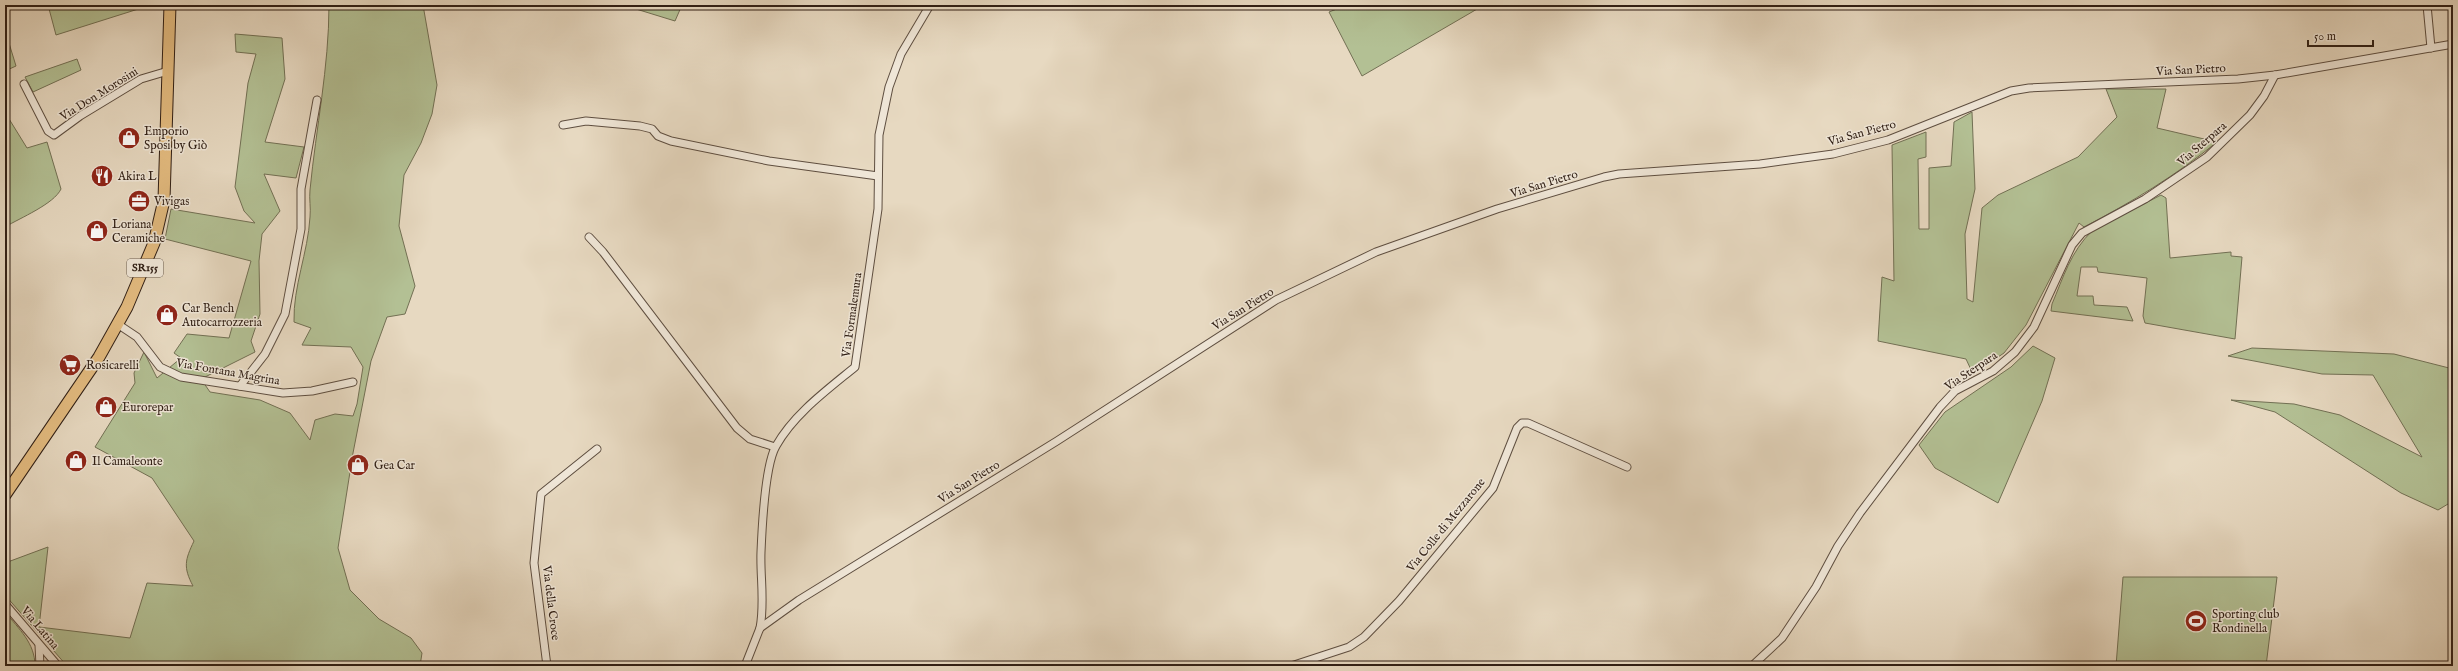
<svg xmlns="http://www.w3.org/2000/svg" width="2458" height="671" viewBox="0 0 2458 671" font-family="'IM FELL English',serif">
<rect width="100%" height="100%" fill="#e7d9c1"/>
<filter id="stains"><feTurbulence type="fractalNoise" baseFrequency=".005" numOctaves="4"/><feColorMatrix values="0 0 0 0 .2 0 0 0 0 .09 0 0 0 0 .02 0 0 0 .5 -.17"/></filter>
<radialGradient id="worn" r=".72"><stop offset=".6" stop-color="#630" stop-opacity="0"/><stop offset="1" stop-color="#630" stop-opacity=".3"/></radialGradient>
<!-- green -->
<g fill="#b3c094" stroke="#727054">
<path d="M 48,5 L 151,5 L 56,35 Z"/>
<path d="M 329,5 L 423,5 L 437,85 L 432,114 L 421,143 L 404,175 L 399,226 L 415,286 L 405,314 L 387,317 L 371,361 L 353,453 L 338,548 L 350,590 L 379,619 L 411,638 L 422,653 L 420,666 L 67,666 L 5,595 L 5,563 L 48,547 L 39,627 L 130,638 L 147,583 L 193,586 C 183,567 185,560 194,541 L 152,478 L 95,447 L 135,383 L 134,373 L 144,352 L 157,378 L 181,358 L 174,353 L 187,334 L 229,338 L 251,261 L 165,239 L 171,209 L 255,223 L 244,211 L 235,187 L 248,83 L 256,54 L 236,52 L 235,34 L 282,38 L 285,79 L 265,142 L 304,147 L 296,178 L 264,174 L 280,211 L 262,234 L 259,261 L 260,314 L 251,341 L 255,352 L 201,379 L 210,392 L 260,400 L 290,413 L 310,440 L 315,420 L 335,414 L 353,416 L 357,404 L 363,367 L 351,347 L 302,345 L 311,328 L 294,322 C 293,286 308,253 310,217 C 311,208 309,199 310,190 C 316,128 329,67 329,5 Z"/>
<path d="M 623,5 L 682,5 L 675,21 Z"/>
<path d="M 1347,5 L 1484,5 L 1362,76 L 1329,12 Z"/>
<path d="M 5,30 L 16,66 L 5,71 Z"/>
<path d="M 77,59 L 81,70 L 33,92 L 25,77 Z"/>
<path d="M 2106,89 L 2166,89 L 2157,128 L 2217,142 C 2175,176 2132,202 2084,227 L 2079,223 L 2026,325 L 2004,353 L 1973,374 L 1966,359 L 1878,341 L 1882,277 L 1894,281 L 1892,145 L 1926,132 L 1926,157 L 1918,159 L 1919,229 L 1929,229 L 1929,168 L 1951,166 L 1954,122 L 1972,112 L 1975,189 L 1965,234 L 1967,299 L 1973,302 L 1982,208 L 1998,195 L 2078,157 L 2117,117 Z"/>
<path d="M 6,114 L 27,148 L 47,142 L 61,189 C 54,204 20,218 5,227 Z"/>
<path d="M 2161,195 L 2166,198 L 2170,258 L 2231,252 L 2231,256 L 2242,257 L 2235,339 L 2145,323 L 2143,316 L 2147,278 L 2098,272 L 2097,267 L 2081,267 L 2077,296 L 2093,296 L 2094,305 L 2127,307 L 2133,321 L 2051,311 L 2052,304 C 2063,278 2071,251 2092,231 Z"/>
<path d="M 2033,346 L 2055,358 L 2042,401 L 1998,503 L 1935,468 L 1919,445 L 1945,412 L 2011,367 Z"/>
<path d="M 2252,348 L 2394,354 L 2453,369 L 2453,501 L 2438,510 L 2401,493 L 2275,412 L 2231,400 L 2294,404 L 2340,415 L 2422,457 L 2373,375 L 2322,374 L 2228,356 Z"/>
<path d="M 2123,577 L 2277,577 L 2266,666 L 2116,666 Z"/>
<path d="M 5,612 C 19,629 35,643 35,666 L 5,666 Z"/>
</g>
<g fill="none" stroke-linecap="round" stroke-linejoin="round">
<!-- minor casing -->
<g stroke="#5e4e40" stroke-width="9">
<g id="minor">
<path d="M 2427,5 L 2431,48"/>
<path d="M 24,84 L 48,131 L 54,135 L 80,116 L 141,79 L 168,71"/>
<path d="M 563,125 L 586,121 L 640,126 L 652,129 L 658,136 L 671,141 L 769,161 L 878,176"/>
<path d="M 589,237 L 603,252 L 737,428 L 750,439 L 775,447"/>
<path d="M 119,325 L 137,337 L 160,367 L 181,377 L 283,393 L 312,391 L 353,382"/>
<path d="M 240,386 L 265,354 L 285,314 L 301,229 L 301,189 L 317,100"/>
<path d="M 5,604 L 58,666"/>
<path d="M 760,628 C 765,602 760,577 761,552 C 762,528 765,465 776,446 C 794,414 827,390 855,367 L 878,209 L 879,135 L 889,87 L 901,54 L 930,5"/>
<path d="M 39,645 L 40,666"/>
<path d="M 547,666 L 534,563 L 541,494 L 597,449"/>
<path d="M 745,666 L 760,628 L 799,600 L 1057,441 L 1276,300 L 1376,252 L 1497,209 L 1604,177 L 1619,174 L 1760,164 L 1833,154 L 1888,140 L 2011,91 L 2029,88 L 2238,79 L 2275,75 L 2453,44"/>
<path d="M 1291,666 L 1349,647 L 1364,637 L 1399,601 L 1493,488 L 1517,428 L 1522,423 L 1528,423 L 1627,467"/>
<path d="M 1752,666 L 1782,638 L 1816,587 L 1838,546 L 1860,513 L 1940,407 L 1955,391 L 1993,371 L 2015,352 L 2034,327 L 2072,245 L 2082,233 L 2145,199 L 2207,157 L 2250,115 L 2264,96 L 2275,75"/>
</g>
</g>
<!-- primary casing -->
<g stroke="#301f15" stroke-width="13">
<path id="primary" d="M 5,495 L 99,357 L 127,307 L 154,243 L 164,200 L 170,5"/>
</g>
<!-- minor -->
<use href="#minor" stroke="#efe6d7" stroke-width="7"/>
<!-- primary -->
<use href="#primary" stroke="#e4bc80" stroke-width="11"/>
</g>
<!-- icons -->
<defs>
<g id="shop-disc" transform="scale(1.15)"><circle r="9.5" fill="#8f2418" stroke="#efe6d7"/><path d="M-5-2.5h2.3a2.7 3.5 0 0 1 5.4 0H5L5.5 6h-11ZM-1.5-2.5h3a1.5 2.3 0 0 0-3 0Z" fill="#fff"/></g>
<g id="restaurant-disc" transform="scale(1.15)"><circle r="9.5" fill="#8f2418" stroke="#efe6d7"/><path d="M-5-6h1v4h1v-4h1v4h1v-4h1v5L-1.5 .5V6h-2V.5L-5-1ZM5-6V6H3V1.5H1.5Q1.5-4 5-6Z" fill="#fff"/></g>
<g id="office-disc" transform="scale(1.15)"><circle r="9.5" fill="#8f2418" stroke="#efe6d7"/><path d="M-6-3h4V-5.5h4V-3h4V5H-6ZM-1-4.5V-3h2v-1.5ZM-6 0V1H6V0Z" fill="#fff"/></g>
<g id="supermarket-disc" transform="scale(1.15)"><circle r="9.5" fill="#8f2418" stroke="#efe6d7"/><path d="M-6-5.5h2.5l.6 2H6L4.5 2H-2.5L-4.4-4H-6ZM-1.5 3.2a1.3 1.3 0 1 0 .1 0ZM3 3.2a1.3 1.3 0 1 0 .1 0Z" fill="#fff"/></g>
<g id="stadium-disc" transform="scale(1.15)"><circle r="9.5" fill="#8f2418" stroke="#efe6d7"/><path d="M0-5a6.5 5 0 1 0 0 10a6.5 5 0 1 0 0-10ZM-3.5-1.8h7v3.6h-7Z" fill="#fff"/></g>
</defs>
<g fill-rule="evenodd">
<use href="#shop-disc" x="129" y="138"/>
<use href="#restaurant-disc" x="102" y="176"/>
<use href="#office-disc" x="139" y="201"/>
<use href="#shop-disc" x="97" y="231"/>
<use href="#shop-disc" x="167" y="315"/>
<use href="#supermarket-disc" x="70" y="365"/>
<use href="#shop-disc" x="106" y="407"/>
<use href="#shop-disc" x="76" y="461"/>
<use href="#shop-disc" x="358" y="465"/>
<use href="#stadium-disc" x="2196" y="621"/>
</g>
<g text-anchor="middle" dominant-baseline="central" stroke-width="3" stroke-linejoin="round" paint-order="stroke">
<!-- shield labels -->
<rect fill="#efe6d7" stroke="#695b4f" stroke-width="1" x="127" y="259" width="36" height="18" rx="3"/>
<g font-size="11" font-weight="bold" fill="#301f15">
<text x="145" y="268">SR155</text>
</g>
<!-- street labels -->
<g font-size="12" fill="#301f15" stroke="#efe6d7">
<text transform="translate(2191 70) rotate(-3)">Via San Pietro</text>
<text transform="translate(99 94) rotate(-32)">Via Don Morosini</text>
<text transform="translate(1862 133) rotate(-15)">Via San Pietro</text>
<text transform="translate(2202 144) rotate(-41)">Via Sterpara</text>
<text transform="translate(1544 184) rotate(-17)">Via San Pietro</text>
<text transform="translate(1243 309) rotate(-32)">Via San Pietro</text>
<text transform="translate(852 315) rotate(-82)">Via Formalemura</text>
<text transform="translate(1971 371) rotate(-34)">Via Sterpara</text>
<text transform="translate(228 372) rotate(10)">Via Fontana Magrina</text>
<text transform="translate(969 482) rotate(-32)">Via San Pietro</text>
<text transform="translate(1446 525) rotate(-51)">Via Colle di Mezzarone</text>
<text transform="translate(551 603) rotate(83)">Via della Croce</text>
<text transform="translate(40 628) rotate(50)">Via Latina</text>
</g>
<!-- poi labels -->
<g font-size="12" fill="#301f15" stroke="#efe6d7" text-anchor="start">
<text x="144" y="131">Emporio<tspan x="144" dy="14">Sposi by Giò</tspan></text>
<text x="118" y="176">Akira L</text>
<text x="154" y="201">Vivigas</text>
<text x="112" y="224">Loriana<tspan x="112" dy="14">Ceramiche</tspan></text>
<text x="182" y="308">Car Bench<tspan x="182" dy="14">Autocarrozzeria</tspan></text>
<text x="86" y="365">Rosicarelli</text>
<text x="122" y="407">Eurorepar</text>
<text x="92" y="461">Il Camaleonte</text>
<text x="374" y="465">Gea Car</text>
<text x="2212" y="614">Sporting club<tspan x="2212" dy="14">Rondinella</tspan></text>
</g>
</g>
<!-- margin -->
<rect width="2458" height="671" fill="none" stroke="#e7d9c1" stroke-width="20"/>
<rect x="6" y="6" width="2446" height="659" fill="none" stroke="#301f15" stroke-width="2"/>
<rect x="10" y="10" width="2438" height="651" fill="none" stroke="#301f15"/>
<!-- scale -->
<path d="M2308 40v6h65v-6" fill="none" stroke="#301f15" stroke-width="2"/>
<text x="2314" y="40" font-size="12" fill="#301f15" stroke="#efe6d7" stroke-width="3" paint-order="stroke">50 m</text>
<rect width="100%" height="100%" filter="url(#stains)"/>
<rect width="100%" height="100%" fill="url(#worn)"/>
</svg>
